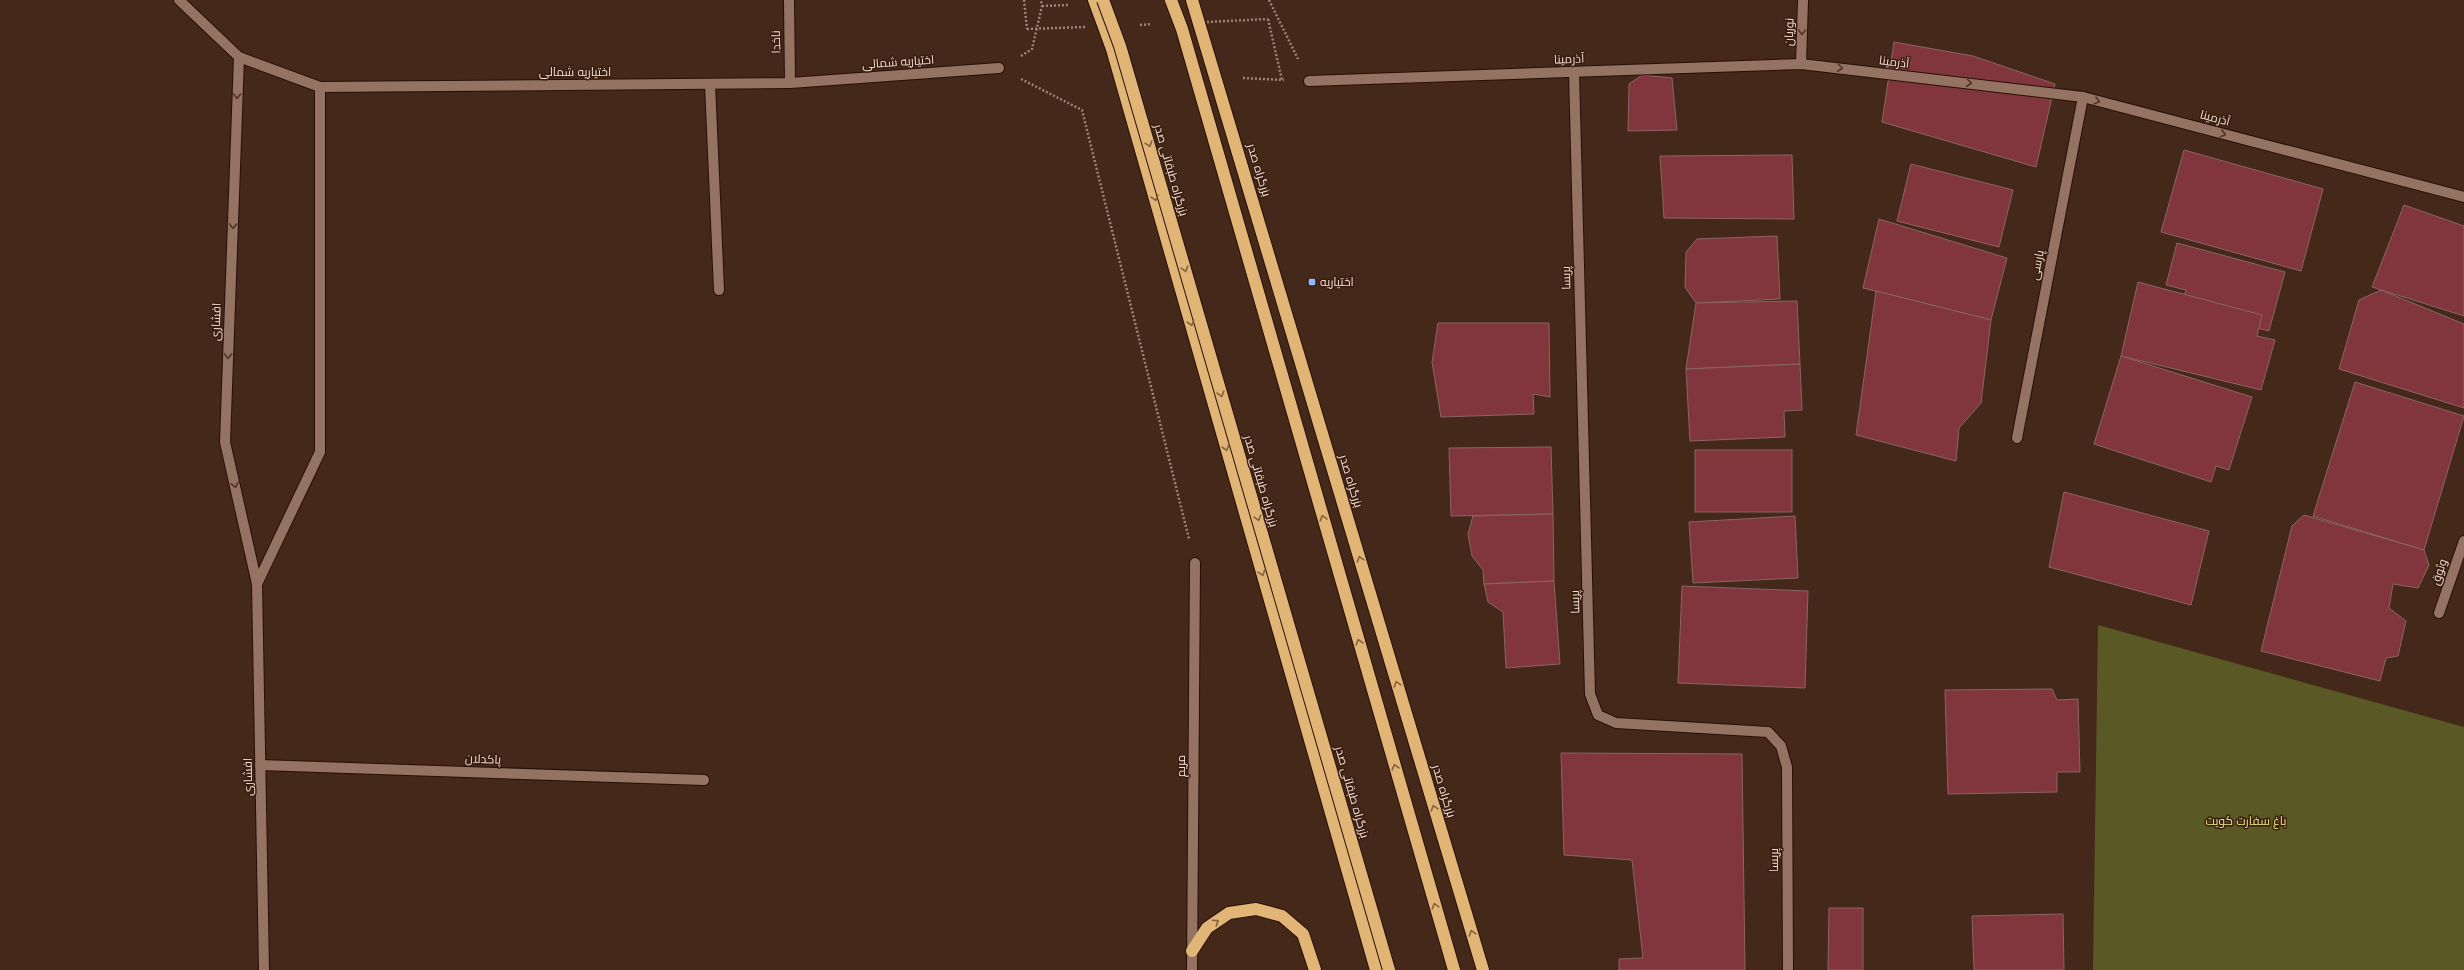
<svg xmlns="http://www.w3.org/2000/svg" width="2464" height="970" viewBox="0 0 2464 970" font-family="'Fira Sans',Cairo,sans-serif">
<rect width="100%" height="100%" fill="#44281a"/>
<!-- green -->
<path fill="#5a5824" d="M 2098,625 L 2464,727 L 2464,970 L 2093,970 Z"/>
<!-- building -->
<g fill="#80363c" stroke="#8b6566">
<path d="M 1894,42 L 1973,56 L 2055,84 L 2036,167 L 1882,122 Z"/>
<path d="M 1642,75 L 1672,78 L 1677,130 L 1628,131 L 1629,84 Z"/>
<path d="M 2184,150 L 2323,189 L 2301,271 L 2161,232 Z"/>
<path d="M 1792,155 L 1794,219 L 1664,218 L 1660,156 Z"/>
<path d="M 1911,164 L 2013,190 L 1999,247 L 1897,221 Z"/>
<path d="M 2404,205 L 2464,226 L 2464,316 L 2372,287 Z"/>
<path d="M 1879,219 L 2007,258 L 1991,320 L 1863,288 Z"/>
<path d="M 1777,236 L 1780,299 L 1696,303 L 1685,287 L 1686,252 L 1697,239 Z"/>
<path d="M 2177,243 L 2285,272 L 2269,331 L 2257,328 L 2262,315 L 2184,296 L 2186,290 L 2166,285 Z"/>
<path d="M 2138,282 L 2262,315 L 2257,336 L 2275,340 L 2261,390 L 2121,356 Z"/>
<path d="M 2381,290 L 2464,324 L 2464,408 L 2339,369 L 2359,300 Z"/>
<path d="M 1876,291 L 1991,320 L 1981,403 L 1959,428 L 1956,461 L 1856,435 Z"/>
<path d="M 1797,301 L 1800,364 L 1686,369 L 1696,303 Z"/>
<path d="M 1438,323 L 1549,323 L 1550,397 L 1533,394 L 1534,414 L 1441,417 L 1432,362 Z"/>
<path d="M 2121,356 L 2252,397 L 2229,470 L 2216,466 L 2211,482 L 2094,444 Z"/>
<path d="M 1800,364 L 1802,410 L 1784,411 L 1785,437 L 1690,441 L 1686,369 Z"/>
<path d="M 2355,382 L 2464,416 L 2424,550 L 2313,516 Z"/>
<path d="M 1551,447 L 1553,514 L 1451,516 L 1449,448 Z"/>
<rect x="1695" y="450" width="97" height="62"/>
<path d="M 2064,492 L 2209,531 L 2191,605 L 2049,567 Z"/>
<path d="M 1553,514 L 1554,581 L 1484,584 L 1483,570 L 1472,556 L 1468,534 L 1473,516 Z"/>
<path d="M 2304,515 L 2424,550 L 2429,565 L 2418,588 L 2393,584 L 2389,608 L 2406,621 L 2398,656 L 2386,658 L 2380,681 L 2261,651 L 2292,526 Z"/>
<path d="M 1795,516 L 1798,578 L 1693,583 L 1689,522 Z"/>
<path d="M 1554,581 L 1560,664 L 1506,668 L 1503,612 L 1488,602 L 1484,584 Z"/>
<path d="M 1682,586 L 1808,591 L 1805,688 L 1678,683 Z"/>
<path d="M 2052,689 L 2057,700 L 2078,699 L 2080,772 L 2057,772 L 2057,792 L 1948,794 L 1945,690 Z"/>
<path d="M 1561,753 L 1742,754 L 1745,970 L 1619,970 L 1619,959 L 1643,958 L 1632,860 L 1564,855 Z"/>
<path d="M 1829,908 L 1863,908 L 1863,970 L 1828,970 Z"/>
<path d="M 2063,914 L 2064,970 L 1974,970 L 1972,916 Z"/>
</g>
<g fill="none" stroke-linecap="round" stroke-linejoin="round">
<!-- lane casing -->
<g stroke="#291004" stroke-width="12">
<g id="lane">
<path d="M 789,0 L 790,83"/>
<path d="M 710,84 L 719,290"/>
</g>
</g>
<!-- street casing -->
<g stroke="#291004" stroke-width="12">
<g id="street">
<path d="M 179,0 L 239,57 L 320,87 L 790,83 L 999,68"/>
<path d="M 239,57 L 225,442 L 257,584 L 320,452 L 320,87"/>
<path d="M 1801,64 L 1803,0"/>
<path d="M 1574,72 L 1590,694 L 1598,715 L 1616,723 L 1768,732 L 1781,746 L 1787,767 L 1788,970"/>
<path d="M 1309,81 L 1801,64 L 2083,97 L 2464,197"/>
<path d="M 2017,438 L 2083,97"/>
<path d="M 257,584 L 264,970"/>
<path d="M 2439,613 L 2464,541"/>
<path d="M 260,765 L 704,780"/>
<path d="M 1192,970 L 1195,563"/>
</g>
</g>
<!-- highway casing -->
<g stroke="#291004" stroke-width="14">
<g id="highway">
<path d="M 1094,0 L 1112,49 L 1376,970"/>
<path d="M 1192,0 L 1483,970"/>
<path d="M 1192,951 L 1207,928 L 1229,913 L 1256,909 L 1282,916 L 1303,934 L 1315,970"/>
</g>
</g>
<!-- path -->
<g stroke="#9b8478" stroke-width="2.5" stroke-dasharray="2 2" stroke-linecap="butt">
<path d="M 1024,0 L 1027,29"/>
<path d="M 1269,0 L 1298,59"/>
<path d="M 1042,6 L 1069,5"/>
<path d="M 1268,19 L 1282,80"/>
<path d="M 1021,56 L 1032,49 L 1042,6 L 1041,0"/>
<path d="M 1243,78 L 1284,80"/>
<path d="M 1021,79 L 1082,110 L 1189,539"/>
</g>
<!-- lane -->
<use href="#lane" stroke="#957363" stroke-width="10"/>
<!-- street -->
<use href="#street" stroke="#957363" stroke-width="10"/>
<!-- highway -->
<use href="#highway" stroke="#e0b575" stroke-width="12"/>
<!-- highway-bridge casing -->
<g stroke="#291004" stroke-width="14" stroke-linecap="butt">
<g id="highway-bridge">
<path d="M 1103,0 L 1120,46 L 1389,970"/>
<path d="M 1171,0 L 1182,29 L 1454,970"/>
</g>
</g>
<!-- path-bridge -->
<g stroke="#9b8478" stroke-width="2.5" stroke-dasharray="2 2" stroke-linecap="butt">
<path d="M 1207,22 L 1268,19"/>
<path d="M 1140,25 L 1152,24"/>
<path d="M 1027,29 L 1085,27"/>
</g>
<!-- highway-bridge -->
<use href="#highway-bridge" stroke="#e0b575" stroke-width="12"/>
</g>
<!-- one-way arrows -->
<defs><path id="oneway-chevron" d="M-2-3.5L2.5 0L-2 3.5" fill="none" stroke-width="1.6" stroke-linecap="round" stroke-linejoin="round"/></defs>
<g stroke="#503325">
<use href="#oneway-chevron" transform="translate(1802 32) rotate(92)"/>
<use href="#oneway-chevron" transform="translate(1840 68) rotate(7)"/>
<use href="#oneway-chevron" transform="translate(1969 83) rotate(7)"/>
<use href="#oneway-chevron" transform="translate(237 96) rotate(92)"/>
<use href="#oneway-chevron" transform="translate(2097 101) rotate(15)"/>
<use href="#oneway-chevron" transform="translate(2223 134) rotate(15)"/>
<use href="#oneway-chevron" transform="translate(233 226) rotate(92)"/>
<use href="#oneway-chevron" transform="translate(228 356) rotate(92)"/>
<use href="#oneway-chevron" transform="translate(235 485) rotate(77)"/>
</g>
<g stroke="#84623d">
<use href="#oneway-chevron" transform="translate(1149 144) rotate(74)"/>
<use href="#oneway-chevron" transform="translate(1155 198) rotate(74)"/>
<use href="#oneway-chevron" transform="translate(1185 269) rotate(74)"/>
<use href="#oneway-chevron" transform="translate(1191 323) rotate(74)"/>
<use href="#oneway-chevron" transform="translate(1221 394) rotate(74)"/>
<use href="#oneway-chevron" transform="translate(1226 448) rotate(74)"/>
<use href="#oneway-chevron" transform="translate(1258 518) rotate(74)"/>
<use href="#oneway-chevron" transform="translate(1323 518) rotate(-106)"/>
<use href="#oneway-chevron" transform="translate(1360 559) rotate(-107)"/>
<use href="#oneway-chevron" transform="translate(1262 573) rotate(74)"/>
<use href="#oneway-chevron" transform="translate(1359 642) rotate(-106)"/>
<use href="#oneway-chevron" transform="translate(1397 684) rotate(-107)"/>
<use href="#oneway-chevron" transform="translate(1395 767) rotate(-106)"/>
<use href="#oneway-chevron" transform="translate(1434 808) rotate(-107)"/>
<use href="#oneway-chevron" transform="translate(1435 906) rotate(-106)"/>
<use href="#oneway-chevron" transform="translate(1216 922) rotate(-34)"/>
<use href="#oneway-chevron" transform="translate(1472 933) rotate(-107)"/>
</g>
<!-- markers -->
<rect fill="#8db9fc" stroke="#391e10" stroke-width="1.5" x="1308" y="278" width="8" height="8" rx="2"/>
<g text-anchor="middle" dominant-baseline="central" stroke-width="3" stroke-linejoin="round" paint-order="stroke">
<!-- street labels -->
<g font-size="12" fill="#f2dfd6" stroke="#391e10">
<text transform="translate(1789 32) rotate(-88)">نوریان</text>
<text transform="translate(776 42) rotate(-91)">ناخدا</text>
<text transform="translate(1569 59) rotate(-2)">آذرمینا</text>
<text transform="translate(898 62) rotate(-4)">اختیاریه شمالی</text>
<text transform="translate(1894 62) rotate(7)">آذرمینا</text>
<text x="575" y="72">اختیاریه شمالی</text>
<text transform="translate(2215 118) rotate(15)">آذرمینا</text>
<text transform="translate(1171 170) rotate(74)">بزرگراه طبقاتی صدر</text>
<text transform="translate(1259 170) rotate(73)">بزرگراه صدر</text>
<text transform="translate(2037 265) rotate(-79)">پارسی</text>
<text transform="translate(1566 278) rotate(-91)">پریسا</text>
<text transform="translate(216 322) rotate(-88)">افشاری</text>
<text transform="translate(1261 481) rotate(74)">بزرگراه طبقاتی صدر</text>
<text transform="translate(1351 481) rotate(73)">بزرگراه صدر</text>
<text transform="translate(2439 572) rotate(-71)">وثوق</text>
<text transform="translate(1575 602) rotate(-91)">پریسا</text>
<text transform="translate(483 759) rotate(2)">پاکدلان</text>
<text transform="translate(1181 766) rotate(-90)">مریم</text>
<text transform="translate(248 777) rotate(-91)">افشاری</text>
<text transform="translate(1444 791) rotate(73)">بزرگراه صدر</text>
<text transform="translate(1352 792) rotate(74)">بزرگراه طبقاتی صدر</text>
<text transform="translate(1774 860) rotate(-90)">پریسا</text>
</g>
<!-- poi labels -->
<g font-size="12" fill="#f2dfd6" stroke="#391e10" text-anchor="start">
<text x="1320" y="282">اختیاریه</text>
</g>
<!-- park labels -->
<g font-size="12" fill="#ede97b" stroke="#391e10">
<text x="2246" y="821">باغ سفارت کویت</text>
</g>
</g>
</svg>
